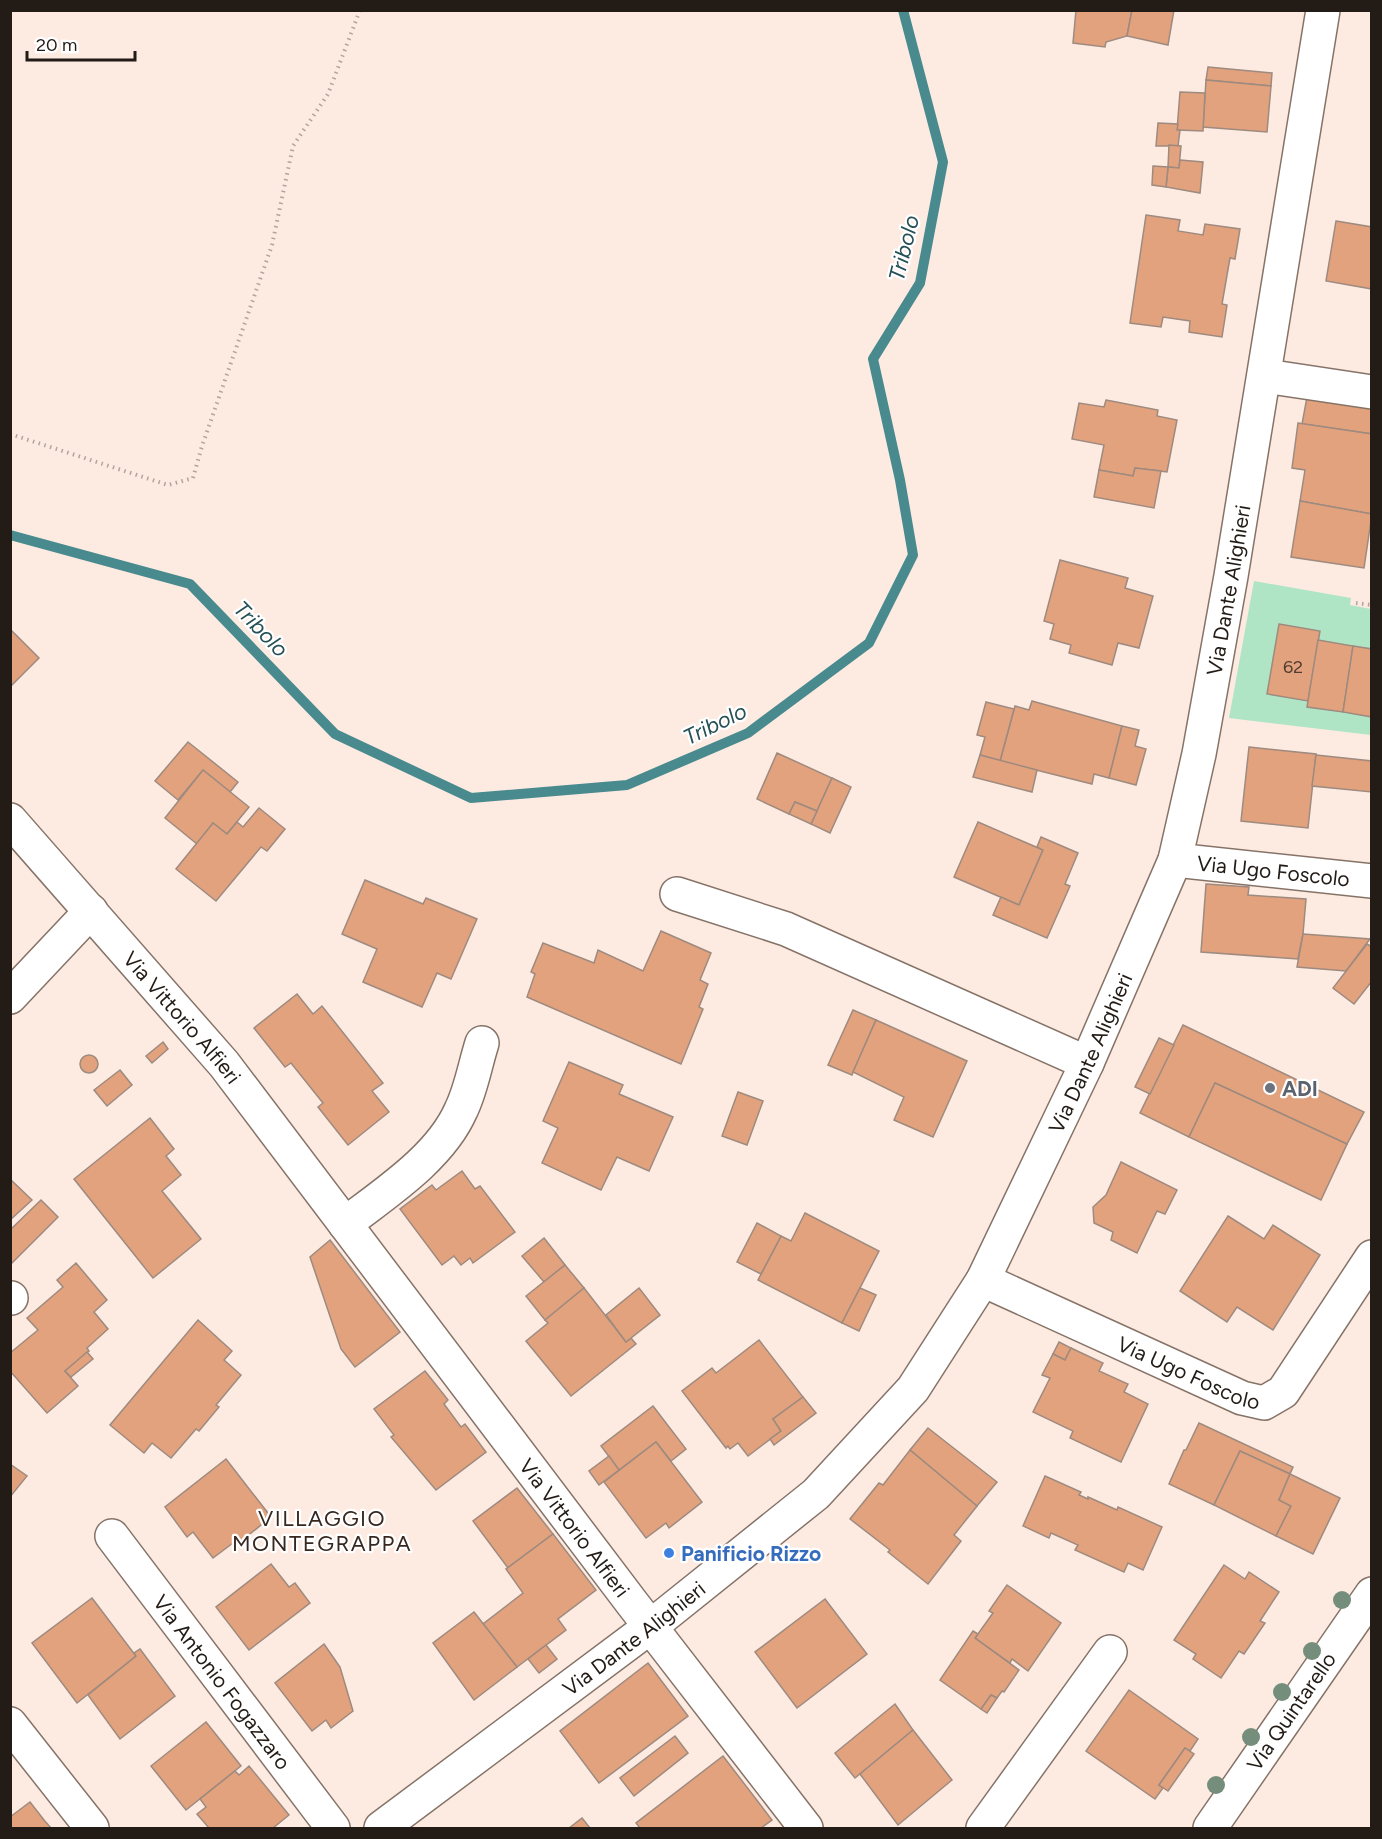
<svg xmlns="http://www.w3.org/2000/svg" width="1382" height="1839" viewBox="0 0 1382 1839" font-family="Figtree,sans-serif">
<rect width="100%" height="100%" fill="#fdebe2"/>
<!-- green -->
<path fill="#afe5c5" d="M 1254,581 L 1351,598 L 1350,605 L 1371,609 L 1371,735 L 1229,718 Z"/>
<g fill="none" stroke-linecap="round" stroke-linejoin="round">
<!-- stream -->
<path stroke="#488a8e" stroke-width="10" d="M 10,535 L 190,584 L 335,734 L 471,798 L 627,785 L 748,733 L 869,643 L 913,555 L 900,480 L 873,359 L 920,283 L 943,162 L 903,10"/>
</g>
<!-- building -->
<g fill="#e2a27d" stroke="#9e8a7f" stroke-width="1.5">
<path d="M 1076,10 L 1132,10 L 1127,36 L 1106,42 L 1105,47 L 1073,43 Z"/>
<path d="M 1132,10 L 1174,10 L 1168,45 L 1127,36 Z"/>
<path d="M 1208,67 L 1272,73 L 1271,86 L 1206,80 Z"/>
<path d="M 1206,80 L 1271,86 L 1267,132 L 1203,127 Z"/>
<path d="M 1180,92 L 1205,93 L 1203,131 L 1177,130 Z"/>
<path d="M 1158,123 L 1178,124 L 1177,130 L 1180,130 L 1178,146 L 1156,146 Z"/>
<path d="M 1169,145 L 1181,146 L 1179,168 L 1168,167 Z"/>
<path d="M 1180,160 L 1203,162 L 1200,193 L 1166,187 L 1168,167 L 1179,168 Z"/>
<path d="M 1153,166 L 1168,167 L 1166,187 L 1152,185 Z"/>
<path d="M 1146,215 L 1180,220 L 1178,231 L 1203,235 L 1205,224 L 1240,229 L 1235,259 L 1230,258 L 1222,304 L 1227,305 L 1222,337 L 1189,332 L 1190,321 L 1163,317 L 1161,327 L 1130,323 Z"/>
<path d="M 1336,221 L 1372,227 L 1372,289 L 1326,281 Z"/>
<path d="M 1307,397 L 1372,408 L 1372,434 L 1302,424 Z"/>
<path d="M 1106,400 L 1158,410 L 1157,416 L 1177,420 L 1167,472 L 1135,468 L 1133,476 L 1099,470 L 1104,445 L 1072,439 L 1079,403 L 1104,407 Z"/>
<path d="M 1298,423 L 1372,434 L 1372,514 L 1300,501 L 1305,470 L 1292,468 Z"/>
<path d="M 1135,468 L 1161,471 L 1154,508 L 1094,497 L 1099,470 L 1133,476 Z"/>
<path d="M 1300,501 L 1372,514 L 1364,568 L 1291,557 Z"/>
<path d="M 1060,560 L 1128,578 L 1125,588 L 1153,596 L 1139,648 L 1118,643 L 1112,665 L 1069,653 L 1071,645 L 1050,639 L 1054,624 L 1044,621 Z"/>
<path d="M 1279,624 L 1320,631 L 1308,701 L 1267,694 Z"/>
<path d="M 12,631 L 39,658 L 10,687 L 10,633 Z"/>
<path d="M 1318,640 L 1353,646 L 1343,712 L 1307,707 Z"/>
<path d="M 1353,646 L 1372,649 L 1372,717 L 1343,712 Z"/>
<path d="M 1032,701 L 1122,726 L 1109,778 L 1094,774 L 1092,784 L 1000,761 L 1015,706 L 1029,710 Z"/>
<path d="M 986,702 L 1014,709 L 1000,761 L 980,755 L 985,737 L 977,735 Z"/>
<path d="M 1122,726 L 1139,730 L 1135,746 L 1146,749 L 1136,785 L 1109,778 Z"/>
<path d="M 188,742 L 238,782 L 230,792 L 203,770 L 178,800 L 155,781 Z"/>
<path d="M 1249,747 L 1316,754 L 1308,828 L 1241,821 Z"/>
<path d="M 777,753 L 832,778 L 817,811 L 795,802 L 789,814 L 757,799 Z"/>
<path d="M 980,755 L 1037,770 L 1032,792 L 973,777 Z"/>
<path d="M 1316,755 L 1372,761 L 1372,792 L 1312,786 Z"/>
<path d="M 203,770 L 249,807 L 227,834 L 213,823 L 197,844 L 165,818 Z"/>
<path d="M 832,778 L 851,787 L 830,833 L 811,824 Z"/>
<path d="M 795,802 L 817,811 L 811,824 L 789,814 Z"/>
<path d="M 259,808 L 285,829 L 267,851 L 261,847 L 216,901 L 176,869 L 213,823 L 227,834 L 237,822 L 243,827 Z"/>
<path d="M 978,822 L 1043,850 L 1019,905 L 954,877 Z"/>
<path d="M 1041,837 L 1078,853 L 1065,884 L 1070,886 L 1047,938 L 993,915 L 1001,897 L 1019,905 L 1043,850 L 1037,847 Z"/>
<path d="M 365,880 L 423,904 L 426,898 L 477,919 L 451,979 L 437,973 L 422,1007 L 363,982 L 377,949 L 342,934 Z"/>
<path d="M 1206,884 L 1249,887 L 1248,895 L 1306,899 L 1303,934 L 1298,959 L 1201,952 Z"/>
<path d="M 661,931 L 711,953 L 700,980 L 708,984 L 699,1007 L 703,1009 L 681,1064 L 527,997 L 535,974 L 531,972 L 543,943 L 594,963 L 598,950 L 643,971 Z"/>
<path d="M 1303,934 L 1370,939 L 1346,971 L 1297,967 Z"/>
<path d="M 1367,944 L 1372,947 L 1372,981 L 1354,1004 L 1333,988 Z"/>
<path d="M 297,994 L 313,1014 L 322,1006 L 383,1083 L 372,1091 L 389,1112 L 348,1145 L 318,1107 L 323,1103 L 291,1063 L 285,1067 L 254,1028 Z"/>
<path d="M 853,1010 L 876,1020 L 852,1075 L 828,1065 Z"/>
<path d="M 876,1020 L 967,1061 L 933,1137 L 894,1120 L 904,1097 L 853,1072 Z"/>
<path d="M 1183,1025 L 1364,1112 L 1347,1144 L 1215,1083 L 1189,1137 L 1140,1113 Z"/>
<path d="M 1159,1038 L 1174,1045 L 1150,1094 L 1135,1087 Z"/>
<path d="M 163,1042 L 168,1049 L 152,1063 L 146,1056 Z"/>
<circle cx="89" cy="1064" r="9"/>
<path d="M 569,1062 L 623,1085 L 619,1094 L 673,1117 L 649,1171 L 617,1157 L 601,1190 L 542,1163 L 558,1128 L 543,1121 Z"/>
<path d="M 120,1070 L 132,1085 L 107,1106 L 94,1090 Z"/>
<path d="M 1215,1083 L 1347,1144 L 1321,1200 L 1189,1137 Z"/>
<path d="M 738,1092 L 763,1101 L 747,1145 L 722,1136 Z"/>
<path d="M 150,1118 L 174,1149 L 166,1156 L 181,1175 L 162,1191 L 201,1239 L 153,1278 L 74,1179 Z"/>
<path d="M 1121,1162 L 1177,1190 L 1165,1214 L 1157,1211 L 1137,1253 L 1111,1240 L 1113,1232 L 1094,1223 L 1093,1207 L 1106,1195 Z"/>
<path d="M 462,1171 L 475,1189 L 480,1186 L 515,1232 L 473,1263 L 470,1258 L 461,1265 L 454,1256 L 442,1265 L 400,1209 L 432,1185 L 436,1190 Z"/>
<path d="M 10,1179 L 32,1200 L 10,1220 Z"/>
<path d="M 41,1200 L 58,1217 L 10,1265 L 10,1230 Z"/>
<path d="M 805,1213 L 879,1251 L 842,1323 L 758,1280 L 781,1236 L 791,1241 Z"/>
<path d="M 1228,1216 L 1264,1239 L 1273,1225 L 1320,1255 L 1273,1330 L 1237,1307 L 1227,1322 L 1180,1291 Z"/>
<path d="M 757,1223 L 781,1236 L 761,1274 L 737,1262 Z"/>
<path d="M 544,1238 L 565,1265 L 544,1282 L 522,1256 Z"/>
<path d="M 330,1240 L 400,1332 L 355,1367 L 341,1349 L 310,1257 Z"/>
<path d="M 76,1263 L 107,1300 L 94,1312 L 108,1329 L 87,1348 L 89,1351 L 65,1371 L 78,1386 L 47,1413 L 10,1371 L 10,1353 L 38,1330 L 27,1318 L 63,1287 L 57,1280 Z"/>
<path d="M 565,1265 L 584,1288 L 545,1320 L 526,1296 Z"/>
<path d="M 584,1288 L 626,1342 L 631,1338 L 636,1344 L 571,1396 L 526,1341 L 548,1323 L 545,1320 Z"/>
<path d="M 639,1288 L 660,1315 L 626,1342 L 606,1315 Z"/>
<path d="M 860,1288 L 876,1295 L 859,1331 L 842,1323 Z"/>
<path d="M 198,1320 L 232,1351 L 224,1360 L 241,1375 L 216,1405 L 219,1407 L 199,1431 L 196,1429 L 171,1458 L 152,1443 L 144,1453 L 110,1425 Z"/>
<path d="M 759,1340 L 803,1397 L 773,1419 L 781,1431 L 748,1456 L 738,1443 L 730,1449 L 728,1446 L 726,1448 L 682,1391 L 712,1368 L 716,1373 Z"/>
<path d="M 1059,1342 L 1071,1348 L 1065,1360 L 1053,1354 Z"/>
<path d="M 1071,1348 L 1103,1363 L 1099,1371 L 1128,1384 L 1124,1392 L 1148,1404 L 1121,1462 L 1070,1438 L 1073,1431 L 1033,1412 L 1050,1378 L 1042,1375 L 1053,1354 L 1065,1360 Z"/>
<path d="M 87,1352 L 93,1359 L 71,1377 L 65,1371 Z"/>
<path d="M 425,1371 L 448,1400 L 444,1404 L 461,1427 L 465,1424 L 486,1452 L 436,1490 L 391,1437 L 394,1435 L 374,1409 Z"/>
<path d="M 803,1397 L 816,1413 L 774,1445 L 770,1439 L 781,1431 L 773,1419 Z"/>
<path d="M 653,1406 L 686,1449 L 671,1461 L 656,1442 L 619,1470 L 601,1446 Z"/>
<path d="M 1199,1423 L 1293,1467 L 1290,1474 L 1240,1451 L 1214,1505 L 1169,1484 L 1184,1450 L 1186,1450 Z"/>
<path d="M 928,1428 L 997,1482 L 977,1506 L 910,1450 Z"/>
<path d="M 656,1442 L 702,1502 L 669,1528 L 666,1523 L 646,1538 L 604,1482 Z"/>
<path d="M 910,1450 L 977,1506 L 954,1535 L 961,1541 L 928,1584 L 888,1552 L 890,1550 L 850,1519 L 879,1483 L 883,1485 Z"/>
<path d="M 1240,1451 L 1290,1474 L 1279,1500 L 1291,1506 L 1276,1536 L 1214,1505 Z"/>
<path d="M 609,1456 L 619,1470 L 599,1485 L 589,1471 Z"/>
<path d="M 226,1459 L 271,1517 L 235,1546 L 233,1543 L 213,1558 L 193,1532 L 187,1537 L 165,1507 Z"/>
<path d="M 10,1464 L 27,1476 L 10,1497 Z"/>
<path d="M 1290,1474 L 1340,1498 L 1313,1554 L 1276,1536 L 1291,1506 L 1279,1500 Z"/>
<path d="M 1045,1476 L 1081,1492 L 1079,1495 L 1088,1499 L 1088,1497 L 1117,1510 L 1118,1507 L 1162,1527 L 1143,1570 L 1128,1563 L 1124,1572 L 1075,1550 L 1078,1545 L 1051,1533 L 1049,1538 L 1023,1526 Z"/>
<path d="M 517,1488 L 553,1534 L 508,1568 L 473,1521 Z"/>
<path d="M 553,1534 L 596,1590 L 558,1619 L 566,1630 L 517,1667 L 483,1624 L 523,1593 L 506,1569 Z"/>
<path d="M 271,1564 L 289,1587 L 295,1583 L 310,1603 L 249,1650 L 216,1607 Z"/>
<path d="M 1224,1565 L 1245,1579 L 1249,1572 L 1279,1592 L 1260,1621 L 1265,1623 L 1244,1654 L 1239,1651 L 1221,1678 L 1193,1659 L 1196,1654 L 1174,1640 Z"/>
<path d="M 1007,1585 L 1061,1623 L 1028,1671 L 1012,1659 L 1010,1663 L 975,1638 L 993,1613 L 989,1611 Z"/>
<path d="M 92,1598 L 136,1656 L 77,1703 L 32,1643 Z"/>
<path d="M 825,1599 L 867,1654 L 797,1708 L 755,1652 Z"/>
<path d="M 474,1612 L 517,1667 L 474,1700 L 433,1643 Z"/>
<path d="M 973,1631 L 978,1634 L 975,1638 L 1019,1670 L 1004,1692 L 1002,1691 L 997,1698 L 991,1695 L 981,1709 L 940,1680 Z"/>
<path d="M 324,1644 L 340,1667 L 353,1711 L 331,1728 L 326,1720 L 312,1731 L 275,1683 Z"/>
<path d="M 546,1645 L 557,1659 L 539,1673 L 528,1659 Z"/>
<path d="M 140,1649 L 175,1696 L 120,1739 L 88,1695 L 136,1656 L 134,1653 Z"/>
<path d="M 648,1663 L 688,1716 L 599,1783 L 560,1731 Z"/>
<path d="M 1129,1690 L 1198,1739 L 1190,1751 L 1185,1748 L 1159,1785 L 1163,1788 L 1155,1799 L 1086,1751 Z"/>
<path d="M 991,1695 L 997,1698 L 987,1713 L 981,1709 Z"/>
<path d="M 895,1704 L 913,1730 L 855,1778 L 835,1753 Z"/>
<path d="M 206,1722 L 241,1766 L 186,1810 L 151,1766 Z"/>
<path d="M 913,1730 L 952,1780 L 898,1825 L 860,1774 Z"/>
<path d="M 675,1736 L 688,1753 L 634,1796 L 620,1778 Z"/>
<path d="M 1185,1748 L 1194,1754 L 1168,1791 L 1159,1785 Z"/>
<path d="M 723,1756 L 772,1820 L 761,1828 L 640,1828 L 636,1823 Z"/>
<path d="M 249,1766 L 289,1815 L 273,1828 L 209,1828 L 197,1814 L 206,1807 L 200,1799 L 235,1771 L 239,1775 Z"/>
<path d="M 30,1802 L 44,1820 L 51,1828 L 10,1828 L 10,1817 Z"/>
<path d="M 582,1818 L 590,1828 L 568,1828 L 569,1828 Z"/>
</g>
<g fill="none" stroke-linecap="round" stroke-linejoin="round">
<!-- minor casing -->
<g stroke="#867368" stroke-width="36">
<g id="minor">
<path d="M 1265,376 L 1372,392"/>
<path id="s1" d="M 10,820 L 224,1064 L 632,1603 L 806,1828"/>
<path id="s2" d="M 1175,860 L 1372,881"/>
<path d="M 677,894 L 786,929 L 1087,1063"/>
<path d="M 10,997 L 91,911"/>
<path d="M 345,1224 C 385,1193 440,1158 461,1110 C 471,1090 475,1065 482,1043"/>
<path id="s3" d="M 983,1280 L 1242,1398 L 1264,1403 L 1283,1392 L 1372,1257"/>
<path d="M 10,1298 L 11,1298"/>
<path id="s4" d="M 112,1536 L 333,1828"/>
<path d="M 10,1724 L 92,1828"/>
<path id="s5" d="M 381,1828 L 650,1627 L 816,1494 L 913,1389 L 983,1280 L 1087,1063 L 1175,860 L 1199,754 L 1231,576 L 1323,10"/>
<path d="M 983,1828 L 1110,1652"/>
<path id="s6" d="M 1210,1828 L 1372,1594"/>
</g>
</g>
<!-- path -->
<g stroke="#b2a49c" stroke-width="4" stroke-dasharray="1.5 4.5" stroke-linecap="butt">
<path d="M 10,434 L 168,485 L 193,478 L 202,446 L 272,245 L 293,146 L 328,94 L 360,10"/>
<path d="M 1356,603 L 1372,605"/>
</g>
<!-- minor -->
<use href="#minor" stroke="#fff" stroke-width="33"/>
</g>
<!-- trees -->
<g fill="#758e7c">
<circle cx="1342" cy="1600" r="9"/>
<circle cx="1312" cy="1651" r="9"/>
<circle cx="1282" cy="1692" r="9"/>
<circle cx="1251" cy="1737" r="9"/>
<circle cx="1216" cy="1785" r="9"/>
</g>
<!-- markers -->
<circle fill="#6b7280" stroke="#fff" stroke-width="2" cx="1270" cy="1088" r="6"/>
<circle fill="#3f7fe0" stroke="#fff" stroke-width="2" cx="669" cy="1553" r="6"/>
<g text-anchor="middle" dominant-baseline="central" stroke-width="4.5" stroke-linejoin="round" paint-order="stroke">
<!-- number labels -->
<g font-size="18" fill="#523d30">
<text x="1293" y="667">62</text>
</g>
<!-- street labels -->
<g font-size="21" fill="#221b16" stroke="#fff">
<text stroke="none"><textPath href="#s5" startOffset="1558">Via Dante Alighieri</textPath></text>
<text stroke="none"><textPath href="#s2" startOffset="99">Via Ugo Foscolo</textPath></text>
<text stroke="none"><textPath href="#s1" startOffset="262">Via Vittorio Alfieri</textPath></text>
<text stroke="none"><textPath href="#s5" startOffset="1072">Via Dante Alighieri</textPath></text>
<text stroke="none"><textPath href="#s3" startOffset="226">Via Ugo Foscolo</textPath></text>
<text stroke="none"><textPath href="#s1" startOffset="906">Via Vittorio Alfieri</textPath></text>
<text stroke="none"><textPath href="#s5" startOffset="316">Via Dante Alighieri</textPath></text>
<text stroke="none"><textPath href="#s4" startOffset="183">Via Antonio Fogazzaro</textPath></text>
<text stroke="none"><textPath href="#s6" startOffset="142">Via Quintarello</textPath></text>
</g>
<!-- worship labels -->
<g font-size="21" font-weight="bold" fill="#5b616d" stroke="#fff" text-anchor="start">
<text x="1282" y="1088">ADI</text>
</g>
<!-- shop labels -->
<g font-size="21" font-weight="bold" fill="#366cbe" stroke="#fff" text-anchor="start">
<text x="681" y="1553">Panificio Rizzo</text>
</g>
<!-- water labels -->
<g font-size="22" font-style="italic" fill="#255055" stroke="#fff">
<text transform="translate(904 248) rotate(-76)">Tribolo</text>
<text transform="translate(261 629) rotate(46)">Tribolo</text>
<text transform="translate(715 724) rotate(-26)">Tribolo</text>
</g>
<!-- neighbourhood labels -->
<g font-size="22" letter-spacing="1.5" fill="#37271e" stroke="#fff">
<text x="322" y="1518">VILLAGGIO<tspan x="322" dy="25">MONTEGRAPPA</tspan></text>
</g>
</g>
<!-- border -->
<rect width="1382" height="1839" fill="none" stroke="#221b16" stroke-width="24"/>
<!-- scale -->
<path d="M27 51v9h108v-9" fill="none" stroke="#221b16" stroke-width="3"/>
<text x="36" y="51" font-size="18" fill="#221b16" stroke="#ffffff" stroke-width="4.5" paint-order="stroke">20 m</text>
</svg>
